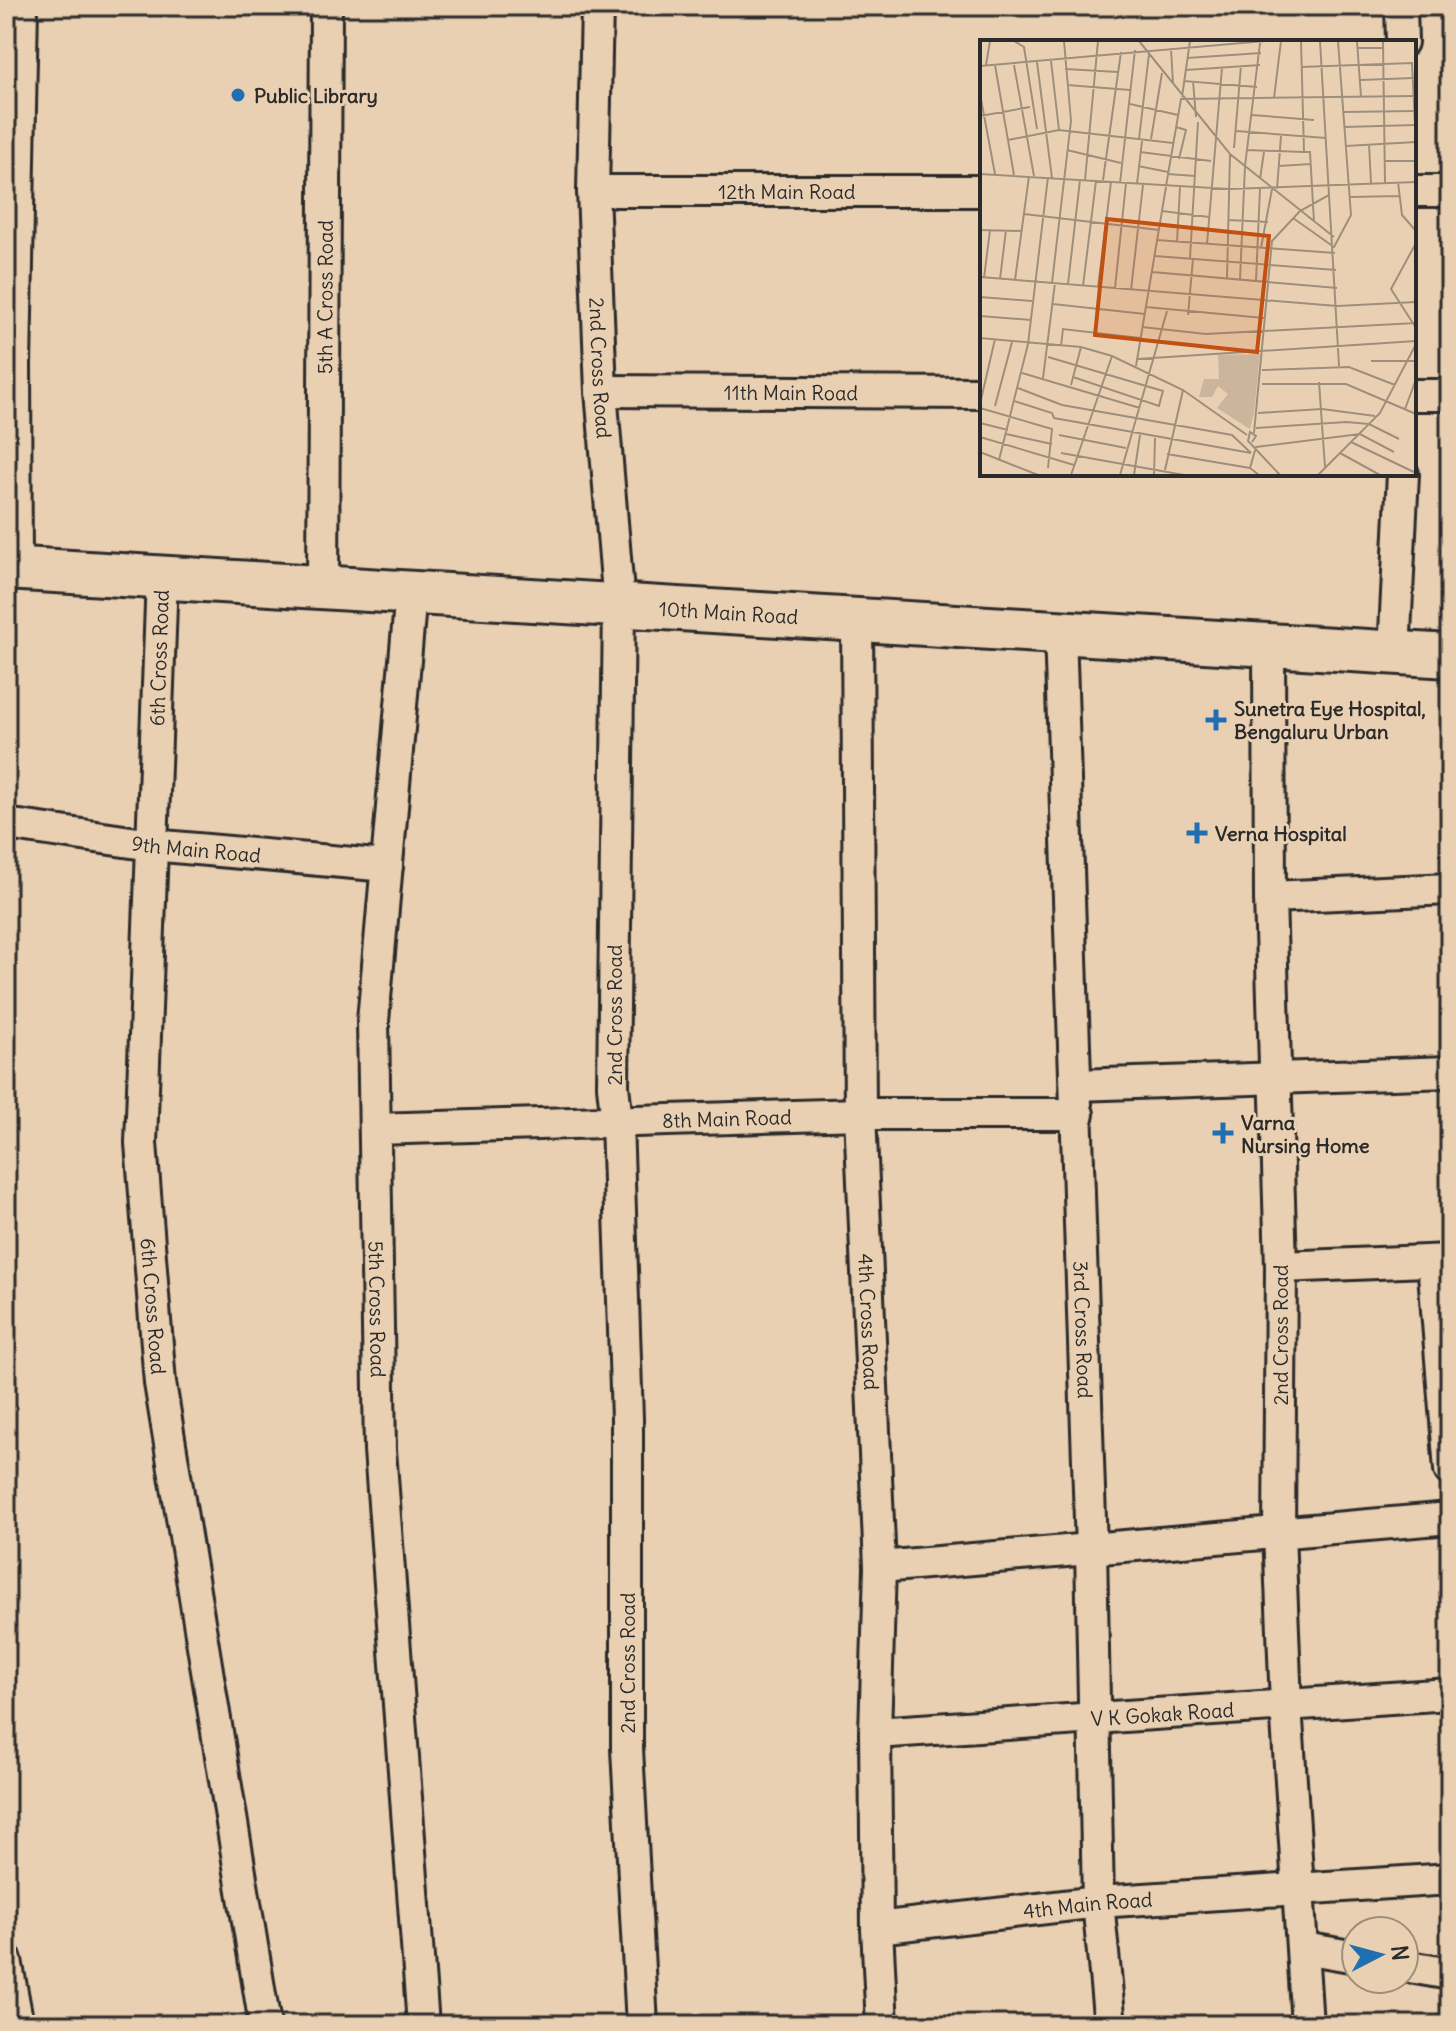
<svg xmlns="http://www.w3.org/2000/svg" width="1456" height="2031" viewBox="0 0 1456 2031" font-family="Delius,sans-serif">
<rect width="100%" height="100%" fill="#ead0b2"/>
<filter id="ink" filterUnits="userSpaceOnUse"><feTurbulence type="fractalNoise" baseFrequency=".0125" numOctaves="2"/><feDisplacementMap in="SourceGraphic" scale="16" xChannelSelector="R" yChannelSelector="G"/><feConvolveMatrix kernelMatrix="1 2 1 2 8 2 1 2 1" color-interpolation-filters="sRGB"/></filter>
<g filter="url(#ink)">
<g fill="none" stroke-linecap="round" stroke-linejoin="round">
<!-- street casing -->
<g stroke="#2b2b2b" stroke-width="36">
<g id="street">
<path id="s1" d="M 597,6 L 593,191 L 601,391 L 619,605 L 613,1086 L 617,1122 L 627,1419 L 627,1749 L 642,2025"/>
<path d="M 1401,6 L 1402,42"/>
<path id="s2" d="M 593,191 L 982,191"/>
<path d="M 1414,191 L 1450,191"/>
<path id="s3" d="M 601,391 L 982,393"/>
<path d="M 1414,395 L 1450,395"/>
<path d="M 16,568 L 15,365 L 22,6"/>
<path id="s4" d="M 162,577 L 141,1143 L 160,1383 L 265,2025"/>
<path id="s5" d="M 323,587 L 326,6"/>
<path id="s6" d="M 411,593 L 373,1021 L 380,1450 L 423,2025"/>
<path id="s7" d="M 857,620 L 860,1114 L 880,1567 L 875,1733 L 877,1928 L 882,2025"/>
<path id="s8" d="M 1060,632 L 1091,1549 L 1098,1902 L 1110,2025"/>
<path d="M 1269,645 L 1270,897 L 1281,1267 L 1279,1533 L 1286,1705 L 1307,2025"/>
<path d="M 1394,653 L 1403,474"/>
<path id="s9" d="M 6,824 L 152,845 L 387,866"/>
<path d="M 1270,897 L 1450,889"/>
<path d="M 1077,1085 L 1450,1072"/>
<path id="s10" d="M 375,1129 L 860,1114 L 1078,1114"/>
<path d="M 1433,1261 L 1450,1470"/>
<path d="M 1281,1267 L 1450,1260"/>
<path d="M 880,1567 L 1450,1518"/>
<path id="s11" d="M 875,1733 L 1450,1694"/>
<path id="s12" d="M 877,1928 L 1098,1902 L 1450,1879"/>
<path d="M 1304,1948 L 1356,1957"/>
<path d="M 6,1960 L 18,2025"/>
<path d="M 1404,1966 L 1450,1974"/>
</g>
</g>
<!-- secondary casing -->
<g stroke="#2b2b2b" stroke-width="48">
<g id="secondary">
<path id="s13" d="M 6,568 L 1450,656"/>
</g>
</g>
<!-- street -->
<use href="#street" stroke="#ead0b2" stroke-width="30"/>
<!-- secondary -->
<use href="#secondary" stroke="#ead0b2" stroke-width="42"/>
</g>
</g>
<!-- markers -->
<g fill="#1f6fb2" stroke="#ead0b2" stroke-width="3">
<circle cx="238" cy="95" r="8"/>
<path d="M1212 708h8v8h8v8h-8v8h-8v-8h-8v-8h8z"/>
<path d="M1193 821h8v8h8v8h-8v8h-8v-8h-8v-8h8z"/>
<path d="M1219 1121h8v8h8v8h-8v8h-8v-8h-8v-8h8z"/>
</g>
<g text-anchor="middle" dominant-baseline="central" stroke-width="6" stroke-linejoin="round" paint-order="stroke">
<!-- poi labels -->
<g font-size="20" font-weight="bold" fill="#2b2b2b" stroke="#ead0b2" text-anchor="start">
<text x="254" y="95">Public Library</text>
<text x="1234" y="708">Sunetra Eye Hospital,<tspan x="1234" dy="23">Bengaluru Urban</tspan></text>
<text x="1215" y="833">Verna Hospital</text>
<text x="1241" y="1122">Varna<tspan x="1241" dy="23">Nursing Home</tspan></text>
</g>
<!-- street labels -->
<g font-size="20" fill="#2b2b2b" stroke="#ead0b2">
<text stroke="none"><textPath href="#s2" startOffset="194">12th Main Road</textPath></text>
<text stroke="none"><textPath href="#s5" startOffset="290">5th A Cross Road</textPath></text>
<text stroke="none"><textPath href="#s1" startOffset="362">2nd Cross Road</textPath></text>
<text stroke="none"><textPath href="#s3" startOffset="190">11th Main Road</textPath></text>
<text stroke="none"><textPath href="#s13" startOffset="724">10th Main Road</textPath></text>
<text transform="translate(159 658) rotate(-88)">6th Cross Road</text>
<text stroke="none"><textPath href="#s9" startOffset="192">9th Main Road</textPath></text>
<text transform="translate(614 1015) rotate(-90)">2nd Cross Road</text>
<text stroke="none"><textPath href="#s10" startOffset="352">8th Main Road</textPath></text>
<text stroke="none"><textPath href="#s4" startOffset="730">6th Cross Road</textPath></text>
<text stroke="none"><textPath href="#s6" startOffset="718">5th Cross Road</textPath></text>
<text stroke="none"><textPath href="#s7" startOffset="702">4th Cross Road</textPath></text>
<text stroke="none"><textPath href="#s8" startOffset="698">3rd Cross Road</textPath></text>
<text transform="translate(1280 1335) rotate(-90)">2nd Cross Road</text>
<text transform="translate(627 1663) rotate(-90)">2nd Cross Road</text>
<text stroke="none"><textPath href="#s11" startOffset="288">V K Gokak Road</textPath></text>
<text stroke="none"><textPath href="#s12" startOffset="212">4th Main Road</textPath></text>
</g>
</g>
<!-- overview -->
<g transform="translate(980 40)">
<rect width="436" height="436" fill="#ead0b2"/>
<path d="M 280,314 L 274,373 L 270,389 L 237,368 L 248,354 L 238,346 L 232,357 L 219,357 L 224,339 L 239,339 L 238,315 Z" fill="#cbb59c"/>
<path fill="none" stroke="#9e8e7c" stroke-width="2" d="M 34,1 L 44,7 L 57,89M 159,1 L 250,114 L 354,197M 321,1 L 324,112 L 330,112 L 334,182M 340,1 L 359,326M 377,1 L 381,57M 403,1 L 405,143M 378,8 L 403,8M 191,9 L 193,43M 207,18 L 281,13M 71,21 L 79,90M 57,22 L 72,138M 6,25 L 10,1M 15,25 L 34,135M 34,25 L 54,136M 0,26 L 285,1M 321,27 L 432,23 L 435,85M 85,29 L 138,32M 206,30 L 280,25M 380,40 L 434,38M 204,41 L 277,47M 213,41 L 216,77M 87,45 L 150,50M 0,54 L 15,134M 202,57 L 210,1M 294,58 L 301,1M 150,64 L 198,75M 363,72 L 436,71M 272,75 L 334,80M 0,76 L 50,67M 196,87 L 206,90 L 199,119M 364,87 L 436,85M 256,91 L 346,98M 159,99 L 169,14M 171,99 L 182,33M 28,100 L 79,90 L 193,103M 389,104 L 391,143M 366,106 L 436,102M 254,108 L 261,26M 87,110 L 141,123M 267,110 L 324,112M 160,112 L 231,121M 405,121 L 436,121M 158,126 L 188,132M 298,126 L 331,124M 0,134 L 249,149 L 436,142M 188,134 L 215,136M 280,139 L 284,112M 105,140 L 118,1M 123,140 L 141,12M 418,142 L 422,175 L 436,191M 140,143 L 155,10M 157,144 L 162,101M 186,146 L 201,59 L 436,56M 297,149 L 301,96M 370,157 L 419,156M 182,171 L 229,177M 44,174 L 179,190M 313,178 L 354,207 L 371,175 L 358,1M 248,180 L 288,182M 0,190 L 42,191M 177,200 L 355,213M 197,202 L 200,147M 436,203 L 411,249 L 436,288M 227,204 L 242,28M 281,208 L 292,149M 175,216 L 356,230M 210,218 L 218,82M 172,232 L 357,248M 0,237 L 357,266 L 436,262M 4,238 L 10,190M 247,238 L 250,114M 20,239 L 26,190M 35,240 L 49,136M 260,240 L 265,126 L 280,3M 276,241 L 280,148M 72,243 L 91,81 L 84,1M 88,244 L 100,140M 103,246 L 116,141M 118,247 L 131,142M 135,248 L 146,143M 151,250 L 163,145M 0,257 L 52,261M 73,264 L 165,274M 166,267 L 284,278M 208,275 L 213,219M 0,276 L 51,280M 162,287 L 226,294 L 436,283M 0,298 L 101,307 L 132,316 L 203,350 L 267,395M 81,306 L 83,289 L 160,298M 68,317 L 183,351 L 181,358M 157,319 L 436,301M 391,321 L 436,321M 156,326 L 186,147M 282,330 L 369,327 L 415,345M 42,333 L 160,368M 93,337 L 179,366 L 181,358M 63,338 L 75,243M 339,342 L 345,427M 282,344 L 366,344 L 436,374M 91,345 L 101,307M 38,348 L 82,365 L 252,395 L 271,413M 34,361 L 72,373 L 74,378 L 271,413M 0,364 L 15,299M 15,366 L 32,302M 0,368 L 72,389 L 68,428M 425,369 L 435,342M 278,373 L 342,369 L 395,376M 0,383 L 28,390M 276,388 L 366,382 L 389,384 L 419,399M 274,393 L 292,201 L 320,171 L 349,155M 26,394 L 72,404M 79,395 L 146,408M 0,397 L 94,425M 272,402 L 276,396 L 270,392 L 268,401 L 300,435M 371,402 L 436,433M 0,412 L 58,435M 81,413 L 204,435M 360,413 L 400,435M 187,414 L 270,428M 19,420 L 48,304 L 68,137M 185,430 L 203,350M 91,435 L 132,316M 140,435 L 187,271M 154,435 L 160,395M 174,435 L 175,398M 279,435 L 270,428 L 276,407 L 380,394 L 414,412M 338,435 L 400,373 L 436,304"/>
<path fill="#c25012" fill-opacity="0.15" stroke="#c25012" stroke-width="4" d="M 127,179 L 289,196 L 277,312 L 115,295 Z"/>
<rect width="436" height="436" fill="none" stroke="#2b2b2b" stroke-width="4"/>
</g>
<!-- margin -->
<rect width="1456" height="2031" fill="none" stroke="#ead0b2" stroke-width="32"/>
<rect x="16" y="16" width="1424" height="1999" fill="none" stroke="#2b2b2b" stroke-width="3" filter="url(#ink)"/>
<!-- north arrow -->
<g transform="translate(1380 1955) rotate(84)"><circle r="38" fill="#ead0b2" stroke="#9e8e7c" stroke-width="2"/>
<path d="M0-6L14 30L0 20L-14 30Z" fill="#1f6fb2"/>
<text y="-12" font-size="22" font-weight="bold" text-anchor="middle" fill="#2b2b2b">N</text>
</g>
</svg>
